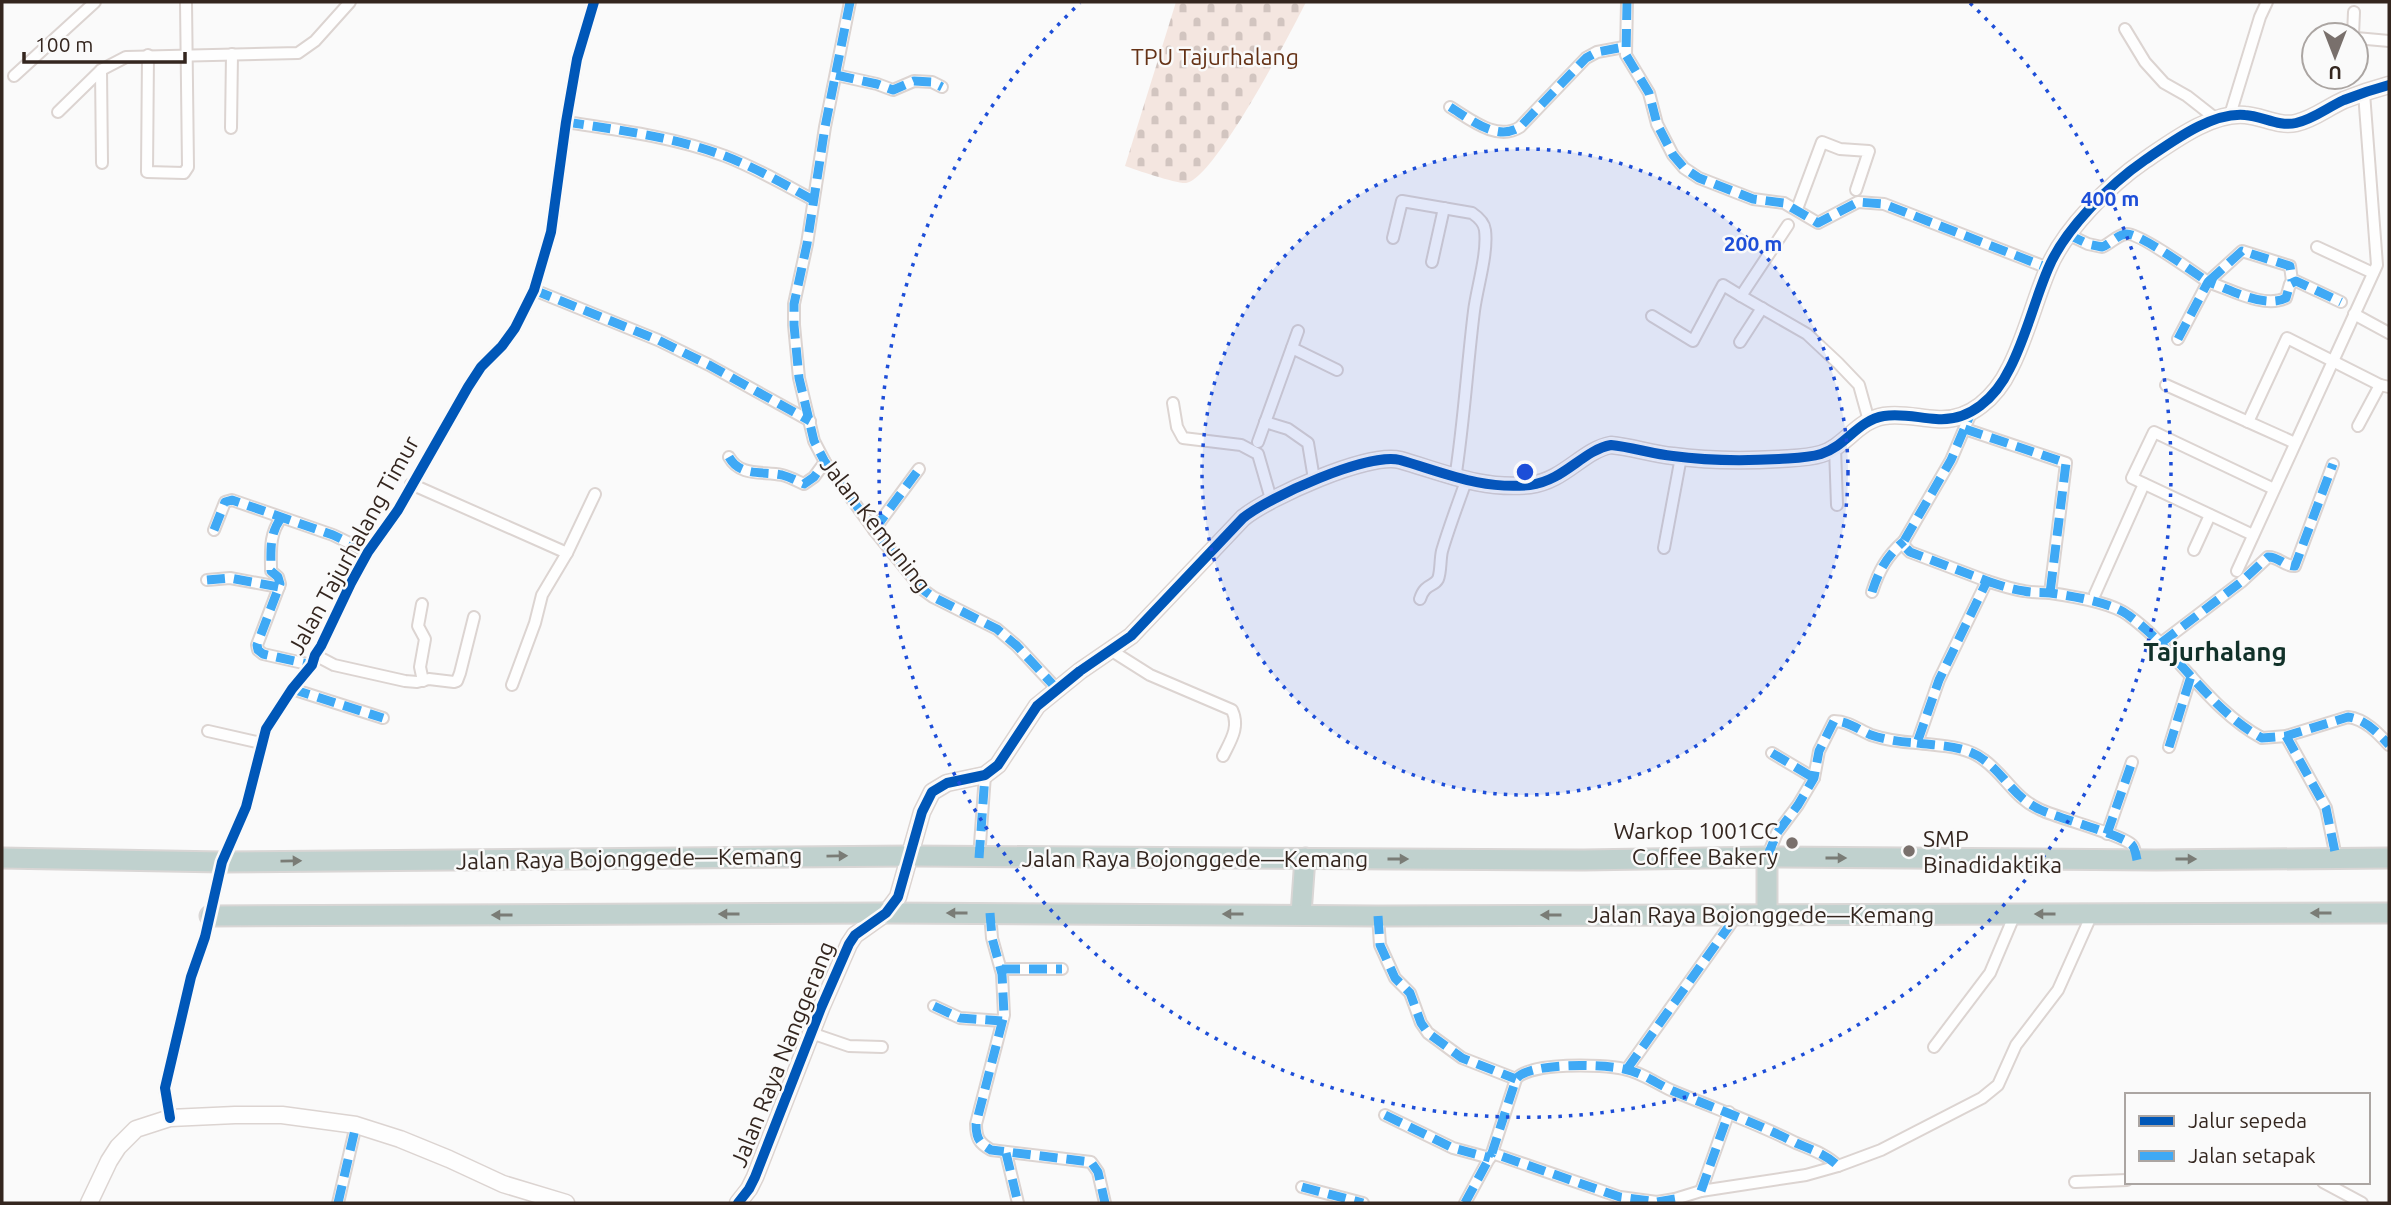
<svg xmlns="http://www.w3.org/2000/svg" width="2391" height="1205" viewBox="0 0 2391 1205" font-family="Ubuntu,sans-serif">
<defs>
<pattern id="cemetery-stones" width="16" height="16" patternUnits="userSpaceOnUse" patternTransform="scale(1.75)"><rect width="16" height="16" fill="#f4e6e0"/><path d="M2 7V4a2 2 0 0 1 4 0v3zM10 15v-3a2 2 0 0 1 4 0v3z" fill="#d2c5c0"/></pattern>
</defs>
<rect width="100%" height="100%" fill="#fafafa"/>
<!-- cemetery -->
<path fill="url(#cemetery-stones)" d="M 1176,2 L 1306,2 C 1291,32 1215,178 1186,183 C 1177,184 1136,170 1125,166 Z"/>
<g fill="none" stroke-linecap="round" stroke-linejoin="round">
<!-- street casing -->
<g stroke="#dcd4d1" stroke-width="14">
<g id="street">
<path d="M 850,2 L 825,127 L 807,244 L 794,304 L 794,325 L 799,378 L 814,441 L 825,462 L 874,530 L 922,589 L 933,597 L 997,629 L 1017,646 L 1057,689"/>
<path d="M 1627,2 L 1626,55 L 1649,93 L 1657,124 L 1673,155 L 1684,168 L 1699,178 L 1753,199 L 1784,203 L 1818,223 L 1858,202 L 1884,204 L 2048,268"/>
<path d="M 2125,29 L 2145,62 L 2164,83 L 2187,96 L 2215,118"/>
<path d="M 2353,35 L 2354,12"/>
<path d="M 2356,38 L 2389,41"/>
<path d="M 148,55 L 147,172 L 184,173 L 188,167 L 186,2"/>
<path d="M 101,70 L 102,163"/>
<path d="M 836,75 L 877,84 L 893,90 L 914,81 L 932,82 L 942,87"/>
<path d="M 14,76 L 95,2"/>
<path d="M 1450,107 C 1470,119 1497,142 1520,127 L 1586,58 L 1597,52 L 1624,47"/>
<path d="M 58,112 L 101,70 L 126,57 L 298,53 L 315,41 L 350,2"/>
<path d="M 2230,115 L 2260,17 L 2267,2"/>
<path d="M 566,122 C 619,130 674,137 725,156 C 756,168 784,184 813,200"/>
<path d="M 231,128 L 232,54"/>
<path d="M 1797,209 L 1822,142 L 1840,149 L 1869,151 L 1856,190"/>
<path d="M 1788,225 L 1741,296 L 1807,334 L 1838,363 L 1859,385 L 1869,421"/>
<path d="M 2067,234 L 2088,244 L 2102,247 C 2110,244 2117,235 2126,234 C 2138,232 2195,273 2208,282 L 2242,251 L 2290,266 L 2292,281"/>
<path d="M 1393,238 L 1402,201 L 1472,213 C 1478,217 1484,222 1485,230 C 1488,254 1477,287 1474,311 C 1467,367 1464,422 1455,479"/>
<path d="M 2317,247 L 2373,273"/>
<path d="M 1432,262 L 1444,208"/>
<path d="M 534,290 L 658,340 L 709,365 L 810,421"/>
<path d="M 2354,314 L 2389,333"/>
<path d="M 1652,316 L 1693,341 L 1723,285 L 1741,296"/>
<path d="M 2178,339 L 2208,282 C 2230,289 2264,309 2286,298 L 2290,284 L 2296,281 L 2341,302"/>
<path d="M 1740,342 L 1762,308"/>
<path d="M 1292,348 L 1337,370"/>
<path d="M 2166,385 L 2295,443"/>
<path d="M 1173,403 L 1177,427 L 1183,438 L 1241,445 L 1258,454 L 1271,499"/>
<path d="M 1265,422 L 1288,429 L 1308,443 L 1314,479"/>
<path d="M 2248,422 L 2287,338 L 2380,385 L 2389,387"/>
<path d="M 2358,426 L 2380,385"/>
<path d="M 1965,429 L 2066,463 L 2050,593"/>
<path d="M 1258,442 L 1298,331"/>
<path d="M 1835,448 L 1837,505"/>
<path d="M 729,457 C 740,477 763,471 782,475 C 790,477 797,481 804,484 L 814,477 L 825,462"/>
<path d="M 411,484 L 567,553 L 542,595 L 535,623 L 512,685"/>
<path d="M 281,518 C 269,535 271,550 271,571 L 278,577 L 280,584 L 257,645 L 258,650 L 263,654 L 312,665"/>
<path d="M 214,530 L 225,502 L 232,500 L 333,535 L 368,552"/>
<path d="M 874,530 L 919,469"/>
<path d="M 2253,535 L 2132,478 L 2154,432 L 2274,489"/>
<path d="M 1664,548 L 1681,457"/>
<path d="M 2194,550 L 2210,515"/>
<path d="M 567,553 L 595,494"/>
<path d="M 2237,571 L 2377,265 L 2364,93"/>
<path d="M 207,580 L 230,578 L 279,587"/>
<path d="M 1987,581 C 1999,585 2011,589 2024,591 C 2033,593 2041,592 2050,593 C 2071,596 2111,602 2128,615 C 2177,650 2208,709 2262,738 L 2286,736 L 2348,717 C 2365,719 2378,733 2389,745"/>
<path d="M 1872,592 C 1879,570 1887,556 1904,541"/>
<path d="M 2095,594 L 2144,484"/>
<path d="M 1420,599 C 1425,583 1434,587 1438,579 C 1441,572 1440,559 1442,551 C 1449,527 1458,504 1466,481"/>
<path d="M 422,604 L 418,626 L 425,639 L 420,667 L 423,681"/>
<path d="M 2161,643 L 2241,582 L 2268,557 C 2278,556 2285,567 2295,566 L 2333,464"/>
<path d="M 1112,651 L 1150,675 L 1232,710 C 1240,727 1231,740 1223,756"/>
<path d="M 315,655 L 334,665 L 405,681 L 417,682 L 429,679 L 454,682 L 457,681 L 460,673 L 474,617"/>
<path d="M 292,689 L 383,718"/>
<path d="M 208,731 L 261,743"/>
<path d="M 2286,736 L 2326,808 L 2336,857"/>
<path d="M 1917,743 C 1939,746 1965,745 1984,760 C 2006,776 2014,798 2041,810 C 2058,818 2123,835 2132,845 C 2135,848 2136,855 2137,860"/>
<path d="M 2169,747 L 2191,676"/>
<path d="M 1772,753 L 1814,778"/>
<path d="M 2107,834 L 2132,762"/>
<path d="M 1767,857 L 1777,833 L 1798,805 L 1814,778 L 1819,751 L 1834,721 C 1848,721 1859,730 1871,735 C 1886,740 1901,742 1917,743 L 1939,680 L 1987,581 L 1910,552 L 1905,547 L 1904,541 L 1951,460 L 1971,413"/>
<path d="M 979,858 L 985,775"/>
<path d="M 990,913 L 992,938 L 1002,974 L 1004,1015 L 976,1124 C 976,1138 979,1143 991,1150 L 1091,1162 L 1098,1172 L 1105,1203"/>
<path d="M 1378,916 L 1380,945 L 1395,978 L 1410,993 L 1421,1023 L 1428,1033 L 1462,1058 L 1516,1079"/>
<path d="M 1002,969 L 1062,969"/>
<path d="M 934,1006 L 960,1018 L 1002,1021"/>
<path d="M 811,1033 L 849,1046 L 882,1047"/>
<path d="M 1934,1047 L 1990,973 L 2015,914"/>
<path d="M 1627,1069 L 1737,915"/>
<path d="M 1385,1115 L 1453,1148 L 1490,1158"/>
<path d="M 170,1118 L 165,1088 L 191,977 L 205,937 L 222,862 L 246,807 L 266,729 L 292,689 L 312,665 L 315,655 L 321,646 L 351,583 L 368,552 L 398,510 L 468,387 L 481,367 L 502,346 L 515,328 L 534,290 L 551,232 L 566,122 L 577,59 L 594,2"/>
<path d="M 1006,1153 L 1018,1203"/>
<path d="M 2075,1182 L 2127,1180"/>
<path d="M 2323,1182 L 2362,1203"/>
<path d="M 1302,1187 L 1363,1203"/>
<path d="M 1701,1191 L 1729,1112"/>
<path d="M 1675,1199 L 1657,1202 L 1620,1197 L 1492,1153 L 1516,1079 C 1529,1062 1602,1064 1624,1069 C 1641,1072 1657,1084 1673,1091 C 1714,1108 1756,1123 1796,1143 C 1810,1149 1826,1154 1838,1166"/>
<path d="M 338,1203 L 356,1125"/>
<path d="M 1465,1203 L 1492,1153"/>
<path d="M 1676,1203 L 1675,1199 L 1701,1191 L 1806,1175 L 1838,1166 L 1881,1150 L 1982,1098 L 1998,1085 L 2016,1045 L 2058,990 L 2092,914"/>
</g>
</g>
<!-- secondary casing -->
<g stroke="#dcd4d1" stroke-width="19">
<g id="secondary">
<path d="M 89,1203 L 109,1161 L 118,1147 L 136,1129 L 170,1118 L 235,1115 L 282,1115 L 356,1125 L 400,1139 L 449,1159 L 503,1184 L 566,1203"/>
<path d="M 738,1203 L 749,1189 L 755,1177 L 821,1008 L 849,944 L 855,935 L 886,913 L 898,897 L 922,812 L 932,792 L 947,783 L 985,775 L 998,765 L 1037,706 L 1080,671 L 1131,636 L 1243,518 C 1269,497 1368,452 1400,460 C 1445,473 1482,490 1530,485 C 1564,481 1583,450 1611,445 C 1632,447 1652,454 1673,456 C 1709,461 1743,461 1779,459 C 1793,458 1808,458 1821,454 C 1845,447 1858,420 1884,416 C 1901,413 1919,418 1936,419 C 1970,422 1996,397 2010,368 C 2026,337 2034,302 2048,269 C 2064,230 2110,184 2145,160 C 2172,142 2211,112 2245,115 C 2262,116 2279,127 2296,123 C 2314,119 2328,107 2344,100 C 2359,94 2374,89 2389,85"/>
</g>
</g>
<!-- highway casing -->
<g stroke="#d9d6d5" stroke-width="23">
<g id="highway">
<path d="M 2,858 L 222,862 L 911,856 L 1584,860 L 1767,857 L 2155,860 L 2389,858"/>
<path d="M 1767,913 L 1767,857"/>
<path d="M 1301,914 L 1305,858"/>
<path d="M 210,916 L 886,913 L 1378,916 L 2389,913"/>
</g>
</g>
<!-- street -->
<use href="#street" stroke="#fefefe" stroke-width="10"/>
<!-- secondary -->
<use href="#secondary" stroke="#fefefe" stroke-width="16"/>
<!-- highway -->
<use href="#highway" stroke="#c0d1ce" stroke-width="19"/>
<!-- quiet -->
<g stroke="#3fa9f5" stroke-width="9" stroke-dasharray="18 9" stroke-linecap="butt">
<path d="M 850,2 L 825,127 L 807,244 L 794,304 L 794,325 L 799,378 L 814,441 L 825,462 L 874,530 L 922,589 L 933,597 L 997,629 L 1017,646 L 1057,689"/>
<path d="M 1627,2 L 1626,55 L 1649,93 L 1657,124 L 1673,155 L 1684,168 L 1699,178 L 1753,199 L 1784,203 L 1818,223 L 1858,202 L 1884,204 L 2048,268"/>
<path d="M 836,75 L 877,84 L 893,90 L 914,81 L 932,82 L 942,87"/>
<path d="M 1450,107 C 1470,119 1497,142 1520,127 L 1586,58 L 1597,52 L 1624,47"/>
<path d="M 566,122 C 619,130 674,137 725,156 C 756,168 784,184 813,200"/>
<path d="M 2067,234 L 2088,244 L 2102,247 C 2110,244 2117,235 2126,234 C 2138,232 2195,273 2208,282 L 2242,251 L 2290,266 L 2292,281"/>
<path d="M 534,290 L 658,340 L 709,365 L 810,421"/>
<path d="M 2178,339 L 2208,282 C 2230,289 2264,309 2286,298 L 2290,284 L 2296,281 L 2341,302"/>
<path d="M 1965,429 L 2066,463 L 2050,593"/>
<path d="M 729,457 C 740,477 763,471 782,475 C 790,477 797,481 804,484 L 814,477 L 825,462"/>
<path d="M 281,518 C 269,535 271,550 271,571 L 278,577 L 280,584 L 257,645 L 258,650 L 263,654 L 312,665"/>
<path d="M 214,530 L 225,502 L 232,500 L 333,535 L 368,552"/>
<path d="M 874,530 L 919,469"/>
<path d="M 207,580 L 230,578 L 279,587"/>
<path d="M 1987,581 C 1999,585 2011,589 2024,591 C 2033,593 2041,592 2050,593 C 2071,596 2111,602 2128,615 C 2177,650 2208,709 2262,738 L 2286,736 L 2348,717 C 2365,719 2378,733 2389,745"/>
<path d="M 1872,592 C 1879,570 1887,556 1904,541"/>
<path d="M 2161,643 L 2241,582 L 2268,557 C 2278,556 2285,567 2295,566 L 2333,464"/>
<path d="M 292,689 L 383,718"/>
<path d="M 2286,736 L 2326,808 L 2336,857"/>
<path d="M 1917,743 C 1939,746 1965,745 1984,760 C 2006,776 2014,798 2041,810 C 2058,818 2123,835 2132,845 C 2135,848 2136,855 2137,860"/>
<path d="M 2169,747 L 2191,676"/>
<path d="M 1772,753 L 1814,778"/>
<path d="M 2107,834 L 2132,762"/>
<path d="M 1767,857 L 1777,833 L 1798,805 L 1814,778 L 1819,751 L 1834,721 C 1848,721 1859,730 1871,735 C 1886,740 1901,742 1917,743 L 1939,680 L 1987,581 L 1910,552 L 1905,547 L 1904,541 L 1951,460 L 1971,413"/>
<path d="M 979,858 L 985,775"/>
<path d="M 990,913 L 992,938 L 1002,974 L 1004,1015 L 976,1124 C 976,1138 979,1143 991,1150 L 1091,1162 L 1098,1172 L 1105,1203"/>
<path d="M 1378,916 L 1380,945 L 1395,978 L 1410,993 L 1421,1023 L 1428,1033 L 1462,1058 L 1516,1079"/>
<path d="M 1002,969 L 1062,969"/>
<path d="M 934,1006 L 960,1018 L 1002,1021"/>
<path d="M 1627,1069 L 1737,915"/>
<path d="M 1385,1115 L 1453,1148 L 1490,1158"/>
<path d="M 1006,1153 L 1018,1203"/>
<path d="M 1302,1187 L 1363,1203"/>
<path d="M 1701,1191 L 1729,1112"/>
<path d="M 1675,1199 L 1657,1202 L 1620,1197 L 1492,1153 L 1516,1079 C 1529,1062 1602,1064 1624,1069 C 1641,1072 1657,1084 1673,1091 C 1714,1108 1756,1123 1796,1143 C 1810,1149 1826,1154 1838,1166"/>
<path d="M 338,1203 L 356,1125"/>
<path d="M 1465,1203 L 1492,1153"/>
</g>
<!-- cycleway casing -->
<g stroke="#fafafa" stroke-width="15">
<g id="cycleway">
<path d="M 170,1118 L 165,1088 L 191,977 L 205,937 L 222,862 L 246,807 L 266,729 L 292,689 L 312,665 L 315,655 L 321,646 L 351,583 L 368,552 L 398,510 L 468,387 L 481,367 L 502,346 L 515,328 L 534,290 L 551,232 L 566,122 L 577,59 L 594,2"/>
<path d="M 738,1203 L 749,1189 L 755,1177 L 821,1008 L 849,944 L 855,935 L 886,913 L 898,897 L 922,812 L 932,792 L 947,783 L 985,775 L 998,765 L 1037,706 L 1080,671 L 1131,636 L 1243,518 C 1269,497 1368,452 1400,460 C 1445,473 1482,490 1530,485 C 1564,481 1583,450 1611,445 C 1632,447 1652,454 1673,456 C 1709,461 1743,461 1779,459 C 1793,458 1808,458 1821,454 C 1845,447 1858,420 1884,416 C 1901,413 1919,418 1936,419 C 1970,422 1996,397 2010,368 C 2026,337 2034,302 2048,269 C 2064,230 2110,184 2145,160 C 2172,142 2211,112 2245,115 C 2262,116 2279,127 2296,123 C 2314,119 2328,107 2344,100 C 2359,94 2374,89 2389,85"/>
</g>
</g>
<!-- cycleway -->
<use href="#cycleway" stroke="#0057b8" stroke-width="10"/>
</g>
<!-- one-way arrows -->
<defs><path id="oneway-solid" d="M-6-.8H1V-3.2L6.5 0L1 3.2V.8H-6Z" transform="scale(1.75)"/></defs>
<g fill="#7a7c76">
<use href="#oneway-solid" transform="translate(837 856) rotate(-1)"/>
<use href="#oneway-solid" transform="translate(1836 858)"/>
<use href="#oneway-solid" transform="translate(1398 859)"/>
<use href="#oneway-solid" transform="translate(2186 859)"/>
<use href="#oneway-solid" transform="translate(291 861) rotate(-1)"/>
<use href="#oneway-solid" transform="translate(957 913) rotate(180)"/>
<use href="#oneway-solid" transform="translate(2321 913) rotate(180)"/>
<use href="#oneway-solid" transform="translate(729 914) rotate(180)"/>
<use href="#oneway-solid" transform="translate(1233 914) rotate(-180)"/>
<use href="#oneway-solid" transform="translate(2045 914) rotate(-180)"/>
<use href="#oneway-solid" transform="translate(502 915) rotate(180)"/>
<use href="#oneway-solid" transform="translate(1551 915) rotate(180)"/>
</g>
<!-- distance rings -->
<circle cx="1525" cy="472" r="323" fill="#1d4ed8" fill-opacity=".12"/>
<g fill="none" stroke="#1d4ed8" stroke-width="3.5" stroke-dasharray="3.5 7">
<circle cx="1525" cy="472" r="323"/>
<path d="M1970 3A646 646 0 1 1 1080 3"/>
</g>
<!-- markers -->
<g fill="#79706c" stroke="#fafafa" stroke-width="2.5">
<circle cx="1792" cy="843" r="7"/>
<circle cx="1909" cy="851" r="7"/>
</g>
<g text-anchor="middle" dominant-baseline="central" stroke-width="5" stroke-linejoin="round" paint-order="stroke">
<!-- park labels -->
<g font-size="23" fill="#653216" stroke="#fafafa">
<text x="1215" y="56">TPU Tajurhalang</text>
</g>
<!-- street labels -->
<g font-size="23" fill="#34261f" stroke="#fafafa">
<text transform="translate(876 524) rotate(52)">Jalan Kemuning</text>
<text transform="translate(353 545) rotate(-61)">Jalan Tajurhalang Timur</text>
<text transform="translate(629 858) rotate(-1)">Jalan Raya Bojonggede—Kemang</text>
<text x="1195" y="858">Jalan Raya Bojonggede—Kemang</text>
<text x="1761" y="914">Jalan Raya Bojonggede—Kemang</text>
<text transform="translate(782 1054) rotate(-68)">Jalan Raya Nanggerang</text>
</g>
<!-- poi labels -->
<g font-size="23" fill="#34261f" stroke="#fafafa" text-anchor="end">
<text x="1778" y="830">Warkop 1001CC<tspan x="1778" dy="26">Coffee Bakery</tspan></text>
<text x="1923" y="838" text-anchor="start">SMP<tspan x="1923" dy="26">Binadidaktika</tspan></text>
</g>
<!-- quarter labels -->
<g font-size="26" font-weight="bold" fill="#113129" stroke="#fafafa">
<text x="2215" y="651">Tajurhalang</text>
</g>
</g>
<circle cx="1525" cy="472" r="10" fill="#1d4ed8" stroke="#fafafa" stroke-width="3.5"/>
<g font-size="21" text-anchor="middle" font-weight="bold" fill="#1d4ed8" stroke="#fafafa" stroke-width="5" stroke-linejoin="round" paint-order="stroke">
<text x="2110" y="206">400 m</text>
<text x="1753" y="251">200 m</text>
</g>
<!-- border -->
<rect width="2391" height="1205" fill="none" stroke="#34261f" stroke-width="7"/>
<!-- legend -->
<rect x="2125" y="1093" width="245" height="91" fill="#fafafa" stroke="#aba5a2" stroke-width="2"/>
<rect x="2139" y="1116" width="35" height="10" fill="#0057b8" stroke="#aba5a2" stroke-width="2"/>
<text x="2188" y="1128" font-size="21" fill="#34261f">Jalur sepeda</text>
<rect x="2139" y="1151" width="35" height="10" fill="#3fa9f5" stroke="#aba5a2" stroke-width="2"/>
<text x="2188" y="1163" font-size="21" fill="#34261f">Jalan setapak</text>
<!-- north arrow -->
<g transform="translate(2335 56) rotate(180)"><circle r="33" fill="#fafafa" stroke="#aba5a2" stroke-width="2"/>
<path d="M0-5L12 26L0 18L-12 26Z" fill="#79706c"/>
<text y="-10" font-size="19" font-weight="bold" text-anchor="middle" fill="#34261f">U</text>
</g>
<!-- scale -->
<path d="M24 52v10h161v-10" fill="none" stroke="#34261f" stroke-width="3.5"/>
<text x="35" y="52" font-size="21" fill="#34261f" stroke="#fafafa" stroke-width="5" paint-order="stroke">100 m</text>
</svg>
